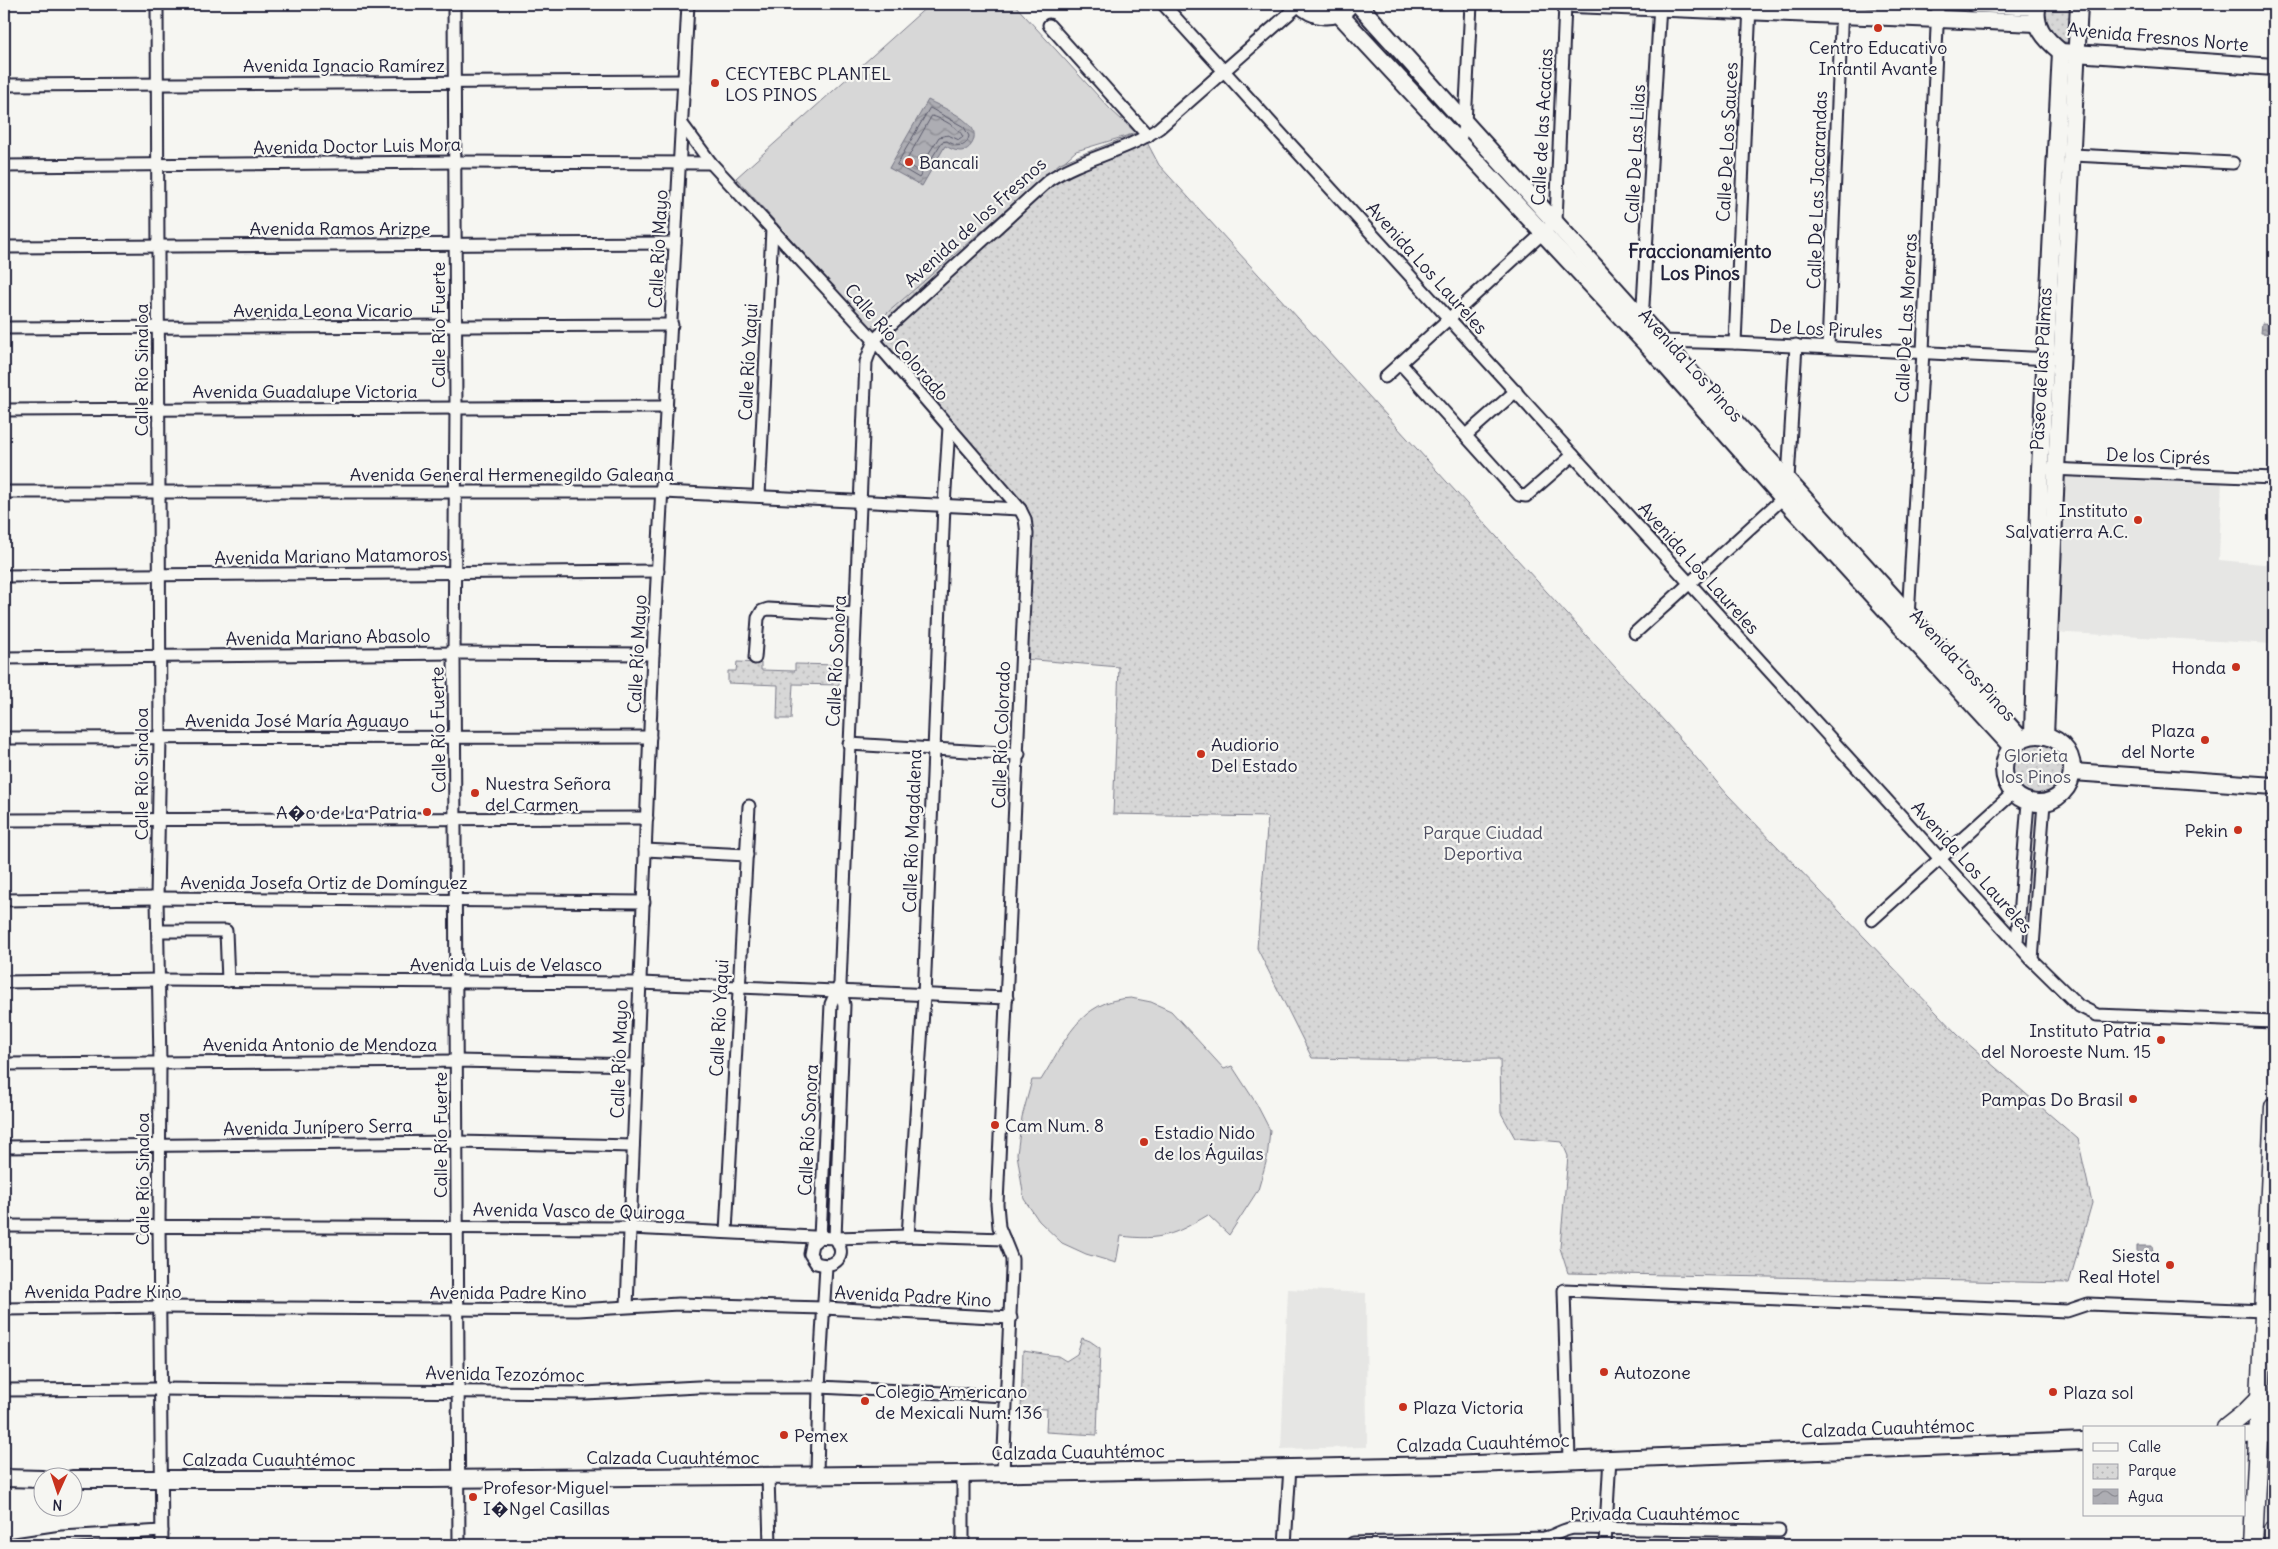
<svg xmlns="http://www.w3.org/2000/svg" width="2278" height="1549" viewBox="0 0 2278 1549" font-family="Delius,sans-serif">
<defs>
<pattern id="park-dots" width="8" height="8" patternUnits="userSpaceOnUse" patternTransform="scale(1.25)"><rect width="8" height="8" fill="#d7d7d7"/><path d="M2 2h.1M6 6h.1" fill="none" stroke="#b8b8b9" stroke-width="1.8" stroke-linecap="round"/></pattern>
<pattern id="water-waves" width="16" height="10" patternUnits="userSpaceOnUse" patternTransform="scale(1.25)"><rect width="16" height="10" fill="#adadb3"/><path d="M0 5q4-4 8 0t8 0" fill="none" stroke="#8c8c93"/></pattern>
</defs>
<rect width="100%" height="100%" fill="#f6f6f2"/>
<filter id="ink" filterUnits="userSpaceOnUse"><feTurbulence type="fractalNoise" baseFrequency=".02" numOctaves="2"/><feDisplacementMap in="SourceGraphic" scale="10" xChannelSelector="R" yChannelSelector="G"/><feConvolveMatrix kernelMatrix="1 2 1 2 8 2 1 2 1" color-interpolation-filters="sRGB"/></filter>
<g filter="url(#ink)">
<!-- built -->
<g fill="#e6e6e4">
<path d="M 2058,471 L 2222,479 L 2219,560 L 2274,565 L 2274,644 L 2049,632 Z"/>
<path d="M 1288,1289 L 1366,1293 L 1367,1447 L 1281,1449 Z"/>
</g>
<!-- green -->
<g fill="#d7d7d7" stroke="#7c7c89">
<path d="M 930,4 L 1014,4 L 1110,109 L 1136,133 L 1076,151 L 873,330 L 736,178 Z"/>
<path d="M 1131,998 L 1151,1002 L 1171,1011 L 1224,1069 L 1232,1066 L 1256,1103 L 1270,1130 L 1267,1159 L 1258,1190 L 1229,1235 L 1208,1215 C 1174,1235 1161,1241 1121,1236 L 1116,1263 L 1086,1254 L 1062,1243 L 1039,1221 L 1024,1199 L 1017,1154 L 1022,1117 L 1032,1080 L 1041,1080 C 1065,1042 1079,1000 1131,998 Z"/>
</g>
<!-- park -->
<g fill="url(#park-dots)" stroke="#7c7c89">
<path d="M 2045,4 L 2076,4 L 2071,42 L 2057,42 C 2048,30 2042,19 2045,4 Z"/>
<path d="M 1141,131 L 1159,165 L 1675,733 L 1727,794 L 1958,1035 L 2078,1139 L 2092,1203 L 2069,1283 L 1568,1273 L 1560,1248 L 1568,1156 L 1562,1142 L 1515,1138 L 1501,1113 L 1500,1059 L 1418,1060 L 1312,1058 L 1257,948 L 1268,817 L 1113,814 L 1119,667 L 1024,659 L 1026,511 L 1008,486 L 871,327 L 1060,163 Z"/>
<path d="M 737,662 L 761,663 L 761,670 L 795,671 L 795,664 L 840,665 L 839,685 L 793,684 L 791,719 L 777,719 L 778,685 L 728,683 L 728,671 L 736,671 Z"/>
<path d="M 2052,739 C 2060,747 2066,763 2063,775 C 2059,795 2029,799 2015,786 C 2004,775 2005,749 2020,742 C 2028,738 2043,740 2052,739 Z"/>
<path d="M 1082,1338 L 1090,1341 L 1100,1348 L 1097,1435 L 1046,1432 L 1047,1409 L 1021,1408 L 1023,1351 L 1058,1356 L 1066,1361 L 1077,1354 Z"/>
</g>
<!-- water -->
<g fill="url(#water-waves)" stroke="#757583">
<path d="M 928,100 C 941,107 963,115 972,128 C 978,137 971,151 960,151 C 954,151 950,148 945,146 L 922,186 L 889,168 Z"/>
<path d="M 2262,323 L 2274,324 L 2274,334 L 2261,333 Z"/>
<path d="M 2137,1246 L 2152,1246 L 2153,1251 L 2151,1255 L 2137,1254 Z"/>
</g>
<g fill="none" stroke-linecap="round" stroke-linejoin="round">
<!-- shore -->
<g stroke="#5a5a6b" stroke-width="1">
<path d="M 930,108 L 964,127 L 969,136 C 966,150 956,146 947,141 L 942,142 L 919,178 L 897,165 Z"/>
<path d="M 932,116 C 941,118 960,128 963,137 L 959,140 L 948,135 L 939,137 L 919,169 L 916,170 L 907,164 L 906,162 Z"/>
</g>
<!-- street casing -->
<g stroke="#22223b" stroke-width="15">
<g id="street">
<path d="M 157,4 L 160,738 L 157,898 L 160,1063 L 159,1225 L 162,1545"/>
<path d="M 454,4 L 456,408 L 454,653 L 459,1545"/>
<path d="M 1163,4 L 2032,960 L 2079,1006 L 2097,1015 L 2274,1022"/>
<path d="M 1049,25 L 1148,136"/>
<path d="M 4,85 L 684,81"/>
<path d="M 682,124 L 711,163 L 874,340 L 1020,509 L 1025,519 L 1027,534 L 997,1204 L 999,1227 L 1012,1259 L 1012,1269 L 1003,1473"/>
<path d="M 1459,142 L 1465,124 L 1471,4"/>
<path d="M 2073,155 L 2233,163"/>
<path d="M 4,166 L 455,162 L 711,163"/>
<path d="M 4,247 L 675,243"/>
<path d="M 1642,323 L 1660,4"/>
<path d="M 4,328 L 672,325"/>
<path d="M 1735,343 L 1750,5"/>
<path d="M 1658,344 L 1662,341 L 1735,343 L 2051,359"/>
<path d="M 1828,347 L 1842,4"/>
<path d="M 1400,363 L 1519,495 L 1526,496 L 1573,455"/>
<path d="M 1385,377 L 1556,221 L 1565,4"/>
<path d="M 4,410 L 667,407"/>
<path d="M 1466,435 L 1516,391"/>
<path d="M 2049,469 L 2274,478"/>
<path d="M 4,492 L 663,492 L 1020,509"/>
<path d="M 759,496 L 772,229"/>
<path d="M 4,576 L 658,571"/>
<path d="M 1908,618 L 1923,351 L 1938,4"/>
<path d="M 1635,633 L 1783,498 L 1788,479 L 1796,345"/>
<path d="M 4,658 L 454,653 L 653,654"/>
<path d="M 755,658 L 758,618 L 762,611 L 768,609 L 855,614"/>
<path d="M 4,738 L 650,737"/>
<path d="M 849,744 L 1019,754"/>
<path d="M 4,820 L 647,818"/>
<path d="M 645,850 L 747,855"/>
<path d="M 4,900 L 157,898 L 644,902"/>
<path d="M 1872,920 L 2013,793"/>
<path d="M 158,931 L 226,931 L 228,981"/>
<path d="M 2017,942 L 2028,802"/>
<path d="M 2032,960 L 2044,803"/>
<path d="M 4,982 L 159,980 L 640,983 L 1007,998"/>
<path d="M 840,984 L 831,1004 L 820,1237 L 812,1244 L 810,1254 L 816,1263 C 836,1269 848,1256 835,1238 L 844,1005 L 840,984 L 866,362 L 874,340 L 1049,180 C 1084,157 1126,152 1159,128 L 1300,4"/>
<path d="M 4,1064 L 457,1061 L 637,1065"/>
<path d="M 4,1147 L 456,1142 L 633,1146"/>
<path d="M 4,1226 L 630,1228 L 835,1238 L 908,1236 L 1004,1239"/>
<path d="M 726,1232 L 749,806"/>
<path d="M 908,1236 L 924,996 L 944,505 L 949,427"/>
<path d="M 627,1306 L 653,654 L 688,4"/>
<path d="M 4,1309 L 160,1307 L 578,1310 L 678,1304 L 824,1308 L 1011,1318"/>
<path d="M 4,1390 L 161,1389 L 585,1393 L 698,1387 L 819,1387 L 1006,1396"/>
<path d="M 1569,1460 L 1564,1290 L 2067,1311 L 2088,1304 L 2264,1311"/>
<path d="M 963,1474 L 963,1545"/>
<path d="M 817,1475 L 819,1387 L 826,1266"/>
<path d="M 768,1476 L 770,1545"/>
<path d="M 1353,1543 L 1544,1538 C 1555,1536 1563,1529 1574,1528 L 1779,1531"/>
<path d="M 8,1545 L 62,1537 L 162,1531"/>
<path d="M 1285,1545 L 1290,1467"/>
<path d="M 1605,1545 L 1610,1457"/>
</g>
</g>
<!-- secondary casing -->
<g stroke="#22223b" stroke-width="20">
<g id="secondary">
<path d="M 1300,4 C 1313,17 1332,20 1347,8"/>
<path d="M 1358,4 L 2021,739"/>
<path d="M 1573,4 L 2037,23"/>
<path d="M 1976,4 L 2037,7"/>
<path d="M 2038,4 C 2032,25 2045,39 2061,52 L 2274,67"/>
<path d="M 1338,13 L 1650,348 L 1783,498 L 2012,747"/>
<circle cx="2038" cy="769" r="34"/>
<path d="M 2033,735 L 2040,469 L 2061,52"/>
<path d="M 2045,736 L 2056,470 L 2079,4"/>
<path d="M 2073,772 L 2274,786"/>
<path d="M 2244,1435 L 2274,1433"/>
<path d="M 4,1478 L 42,1479"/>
<path d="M 72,1479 L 429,1479 L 963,1474 L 1449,1465 L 2084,1441"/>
</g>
</g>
<!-- primary casing -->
<g stroke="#22223b" stroke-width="21">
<g id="primary">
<path d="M 2226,1428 L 2245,1413 L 2260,1398"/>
<path d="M 2253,1545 L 2274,1107"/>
<path d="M 2274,1545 L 2274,1530"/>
</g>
</g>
<!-- street -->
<use href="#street" stroke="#f6f6f2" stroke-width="11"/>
<!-- secondary -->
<use href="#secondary" stroke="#f6f6f2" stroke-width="16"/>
<!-- primary -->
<use href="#primary" stroke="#f6f6f2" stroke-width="18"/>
</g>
</g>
<!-- markers -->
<g fill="#c8321e" stroke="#f6f6f2" stroke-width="2">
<circle cx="1878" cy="28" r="5"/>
<circle cx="715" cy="83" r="5"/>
<circle cx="909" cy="162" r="5"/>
<circle cx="2138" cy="520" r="5"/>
<circle cx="2236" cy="667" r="5"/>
<circle cx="2205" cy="740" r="5"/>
<circle cx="1201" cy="754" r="5"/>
<circle cx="475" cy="793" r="5"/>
<circle cx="427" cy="812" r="5"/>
<circle cx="2238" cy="830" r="5"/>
<circle cx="2161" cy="1040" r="5"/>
<circle cx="2133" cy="1099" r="5"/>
<circle cx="995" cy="1125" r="5"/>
<circle cx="1144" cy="1142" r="5"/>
<circle cx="2170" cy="1265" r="5"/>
<circle cx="1604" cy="1372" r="5"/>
<circle cx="2053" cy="1392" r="5"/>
<circle cx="865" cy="1401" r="5"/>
<circle cx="1403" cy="1407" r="5"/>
<circle cx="784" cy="1435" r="5"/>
<circle cx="473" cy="1497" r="5"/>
</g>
<g text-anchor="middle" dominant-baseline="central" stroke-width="4.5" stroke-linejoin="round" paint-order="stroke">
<!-- street labels -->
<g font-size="18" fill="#22223b" stroke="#f6f6f2">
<text transform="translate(2158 37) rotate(5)">Avenida Fresnos Norte</text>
<text x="344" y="65">Avenida Ignacio Ramírez</text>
<text transform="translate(1542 127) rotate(-87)">Calle de las Acacias</text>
<text transform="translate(1727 142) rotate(-87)">Calle De Los Sauces</text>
<text transform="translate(357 146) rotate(-1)">Avenida Doctor Luis Mora</text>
<text transform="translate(1635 154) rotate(-87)">Calle De Las Lilas</text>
<text transform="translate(1817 190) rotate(-88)">Calle De Las Jacarandas</text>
<text transform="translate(975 222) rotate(-42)">Avenida de los Fresnos</text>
<text x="340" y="228">Avenida Ramos Arizpe</text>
<text transform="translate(658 249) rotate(-87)">Calle Río Mayo</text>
<text transform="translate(1427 268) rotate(48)">Avenida Los Laureles</text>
<text x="323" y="310">Avenida Leona Vicario</text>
<text transform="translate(1906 318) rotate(-87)">Calle De Las Moreras</text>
<text transform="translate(438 325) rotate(-90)">Calle Río Fuerte</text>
<text transform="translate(1826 329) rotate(3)">De Los Pirules</text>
<text transform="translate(897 342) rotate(49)">Calle Río Colorado</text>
<text transform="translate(748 362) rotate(-87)">Calle Río Yaqui</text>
<text transform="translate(1691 365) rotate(48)">Avenida Los Pinos</text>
<text transform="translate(2041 369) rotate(-87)">Paseo de las Palmas</text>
<text transform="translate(141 370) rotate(-90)">Calle Río Sinaloa</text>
<text x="305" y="391">Avenida Guadalupe Victoria</text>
<text transform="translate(2158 456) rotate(2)">De los Ciprés</text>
<text x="512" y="474">Avenida General Hermenegildo Galeana</text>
<text transform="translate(331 556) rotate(-1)">Avenida Mariano Matamoros</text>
<text transform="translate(1699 568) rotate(48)">Avenida Los Laureles</text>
<text transform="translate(328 637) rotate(-1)">Avenida Mariano Abasolo</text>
<text transform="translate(637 654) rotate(-87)">Calle Río Mayo</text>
<text transform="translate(836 661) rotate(-87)">Calle Río Sonora</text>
<text transform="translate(1963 665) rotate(47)">Avenida Los Pinos</text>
<text x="297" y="720">Avenida José María Aguayo</text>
<text transform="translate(438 730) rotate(-91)">Calle Río Fuerte</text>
<text transform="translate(1001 735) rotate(-88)">Calle Río Colorado</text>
<text transform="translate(141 774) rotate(-90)">Calle Río Sinaloa</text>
<text transform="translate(912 831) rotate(-88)">Calle Río Magdalena</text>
<text transform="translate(1972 867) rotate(48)">Avenida Los Laureles</text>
<text x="324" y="882">Avenida Josefa Ortiz de Domínguez</text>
<text x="506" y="964">Avenida Luis de Velasco</text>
<text transform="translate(719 1018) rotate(-87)">Calle Río Yaqui</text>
<text x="320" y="1044">Avenida Antonio de Mendoza</text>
<text transform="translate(619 1059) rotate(-88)">Calle Río Mayo</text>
<text transform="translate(318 1127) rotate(-1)">Avenida Junípero Serra</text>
<text transform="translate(808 1130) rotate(-87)">Calle Río Sonora</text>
<text transform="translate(440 1135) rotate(-90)">Calle Río Fuerte</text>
<text transform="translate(142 1179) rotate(-90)">Calle Río Sinaloa</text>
<text transform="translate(579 1211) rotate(1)">Avenida Vasco de Quiroga</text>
<text x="103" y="1291">Avenida Padre Kino</text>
<text x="508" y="1292">Avenida Padre Kino</text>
<text transform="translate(913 1296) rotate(3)">Avenida Padre Kino</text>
<text transform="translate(505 1374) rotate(1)">Avenida Tezozómoc</text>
<text transform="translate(1888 1428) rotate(-2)">Calzada Cuauhtémoc</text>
<text transform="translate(1483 1443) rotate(-2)">Calzada Cuauhtémoc</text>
<text transform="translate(1078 1452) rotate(-1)">Calzada Cuauhtémoc</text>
<text x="673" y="1457">Calzada Cuauhtémoc</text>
<text x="269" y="1459">Calzada Cuauhtémoc</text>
<text x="1655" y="1513">Privada Cuauhtémoc</text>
</g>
<!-- poi labels -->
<g font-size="18" fill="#22223b" stroke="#f6f6f2" text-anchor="start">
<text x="1878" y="47" text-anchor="middle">Centro Educativo<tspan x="1878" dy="21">Infantil Avante</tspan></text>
<text x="725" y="73">CECYTEBC PLANTEL<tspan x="725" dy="21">LOS PINOS</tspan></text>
<text x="919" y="162">Bancali</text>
<text x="2128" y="510" text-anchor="end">Instituto<tspan x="2128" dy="21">Salvatierra A.C.</tspan></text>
<text x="2226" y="667" text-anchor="end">Honda</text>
<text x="2195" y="730" text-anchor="end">Plaza<tspan x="2195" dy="21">del Norte</tspan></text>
<text x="1211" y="744">Audiorio<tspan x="1211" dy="21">Del Estado</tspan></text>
<text x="485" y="783">Nuestra Señora<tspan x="485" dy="21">del Carmen</tspan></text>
<text x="417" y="812" text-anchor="end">A�o de La Patria</text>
<text x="2228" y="830" text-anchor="end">Pekin</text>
<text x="2151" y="1030" text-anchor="end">Instituto Patria<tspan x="2151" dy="21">del Noroeste Num. 15</tspan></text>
<text x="2123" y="1099" text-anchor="end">Pampas Do Brasil</text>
<text x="1005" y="1125">Cam Num. 8</text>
<text x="1154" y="1132">Estadio Nido<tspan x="1154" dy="21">de los Águilas</tspan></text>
<text x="2160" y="1255" text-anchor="end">Siesta<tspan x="2160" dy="21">Real Hotel</tspan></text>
<text x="1614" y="1372">Autozone</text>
<text x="875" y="1391">Colegio Americano<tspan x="875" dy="21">de Mexicali Num. 136</tspan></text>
<text x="2063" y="1392">Plaza sol</text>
<text x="1413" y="1407">Plaza Victoria</text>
<text x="794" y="1435">Pemex</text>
<text x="483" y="1487">Profesor Miguel<tspan x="483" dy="21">I�Ngel Casillas</tspan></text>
</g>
<!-- park labels -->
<g font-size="18" fill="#4f4f62" stroke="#f6f6f2">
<text x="2036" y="755">Glorieta<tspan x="2036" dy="21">los Pinos</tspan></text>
<text x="1483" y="832">Parque Ciudad<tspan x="1483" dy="21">Deportiva</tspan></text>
</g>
<!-- neighbourhood labels -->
<g font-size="19" font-weight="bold" fill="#22223b" stroke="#f6f6f2">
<text x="1700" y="251">Fraccionamiento<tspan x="1700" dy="22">Los Pinos</tspan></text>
</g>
</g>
<!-- margin -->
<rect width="2278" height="1549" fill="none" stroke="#f6f6f2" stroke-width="20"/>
<rect x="10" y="10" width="2258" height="1529" fill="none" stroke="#22223b" stroke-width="2" filter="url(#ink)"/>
<!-- legend -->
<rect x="2083" y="1426" width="162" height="90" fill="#f6f6f2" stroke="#a1a1a9"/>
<rect x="2093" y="1443" width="25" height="8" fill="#f6f6f2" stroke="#a1a1a9"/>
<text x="2128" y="1452" font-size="15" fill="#22223b">Calle</text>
<rect x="2093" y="1464" width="25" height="15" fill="url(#park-dots)" stroke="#a1a1a9"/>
<text x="2128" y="1476" font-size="15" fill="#22223b">Parque</text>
<rect x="2093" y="1489" width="25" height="15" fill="url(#water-waves)" stroke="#a1a1a9"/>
<text x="2128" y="1502" font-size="15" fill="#22223b">Agua</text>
<!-- north arrow -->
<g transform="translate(58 1492) rotate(183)"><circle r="24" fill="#f6f6f2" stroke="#a1a1a9"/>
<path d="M0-4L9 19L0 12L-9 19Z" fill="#c8321e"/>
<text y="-8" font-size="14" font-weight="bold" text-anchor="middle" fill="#22223b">N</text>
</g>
</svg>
